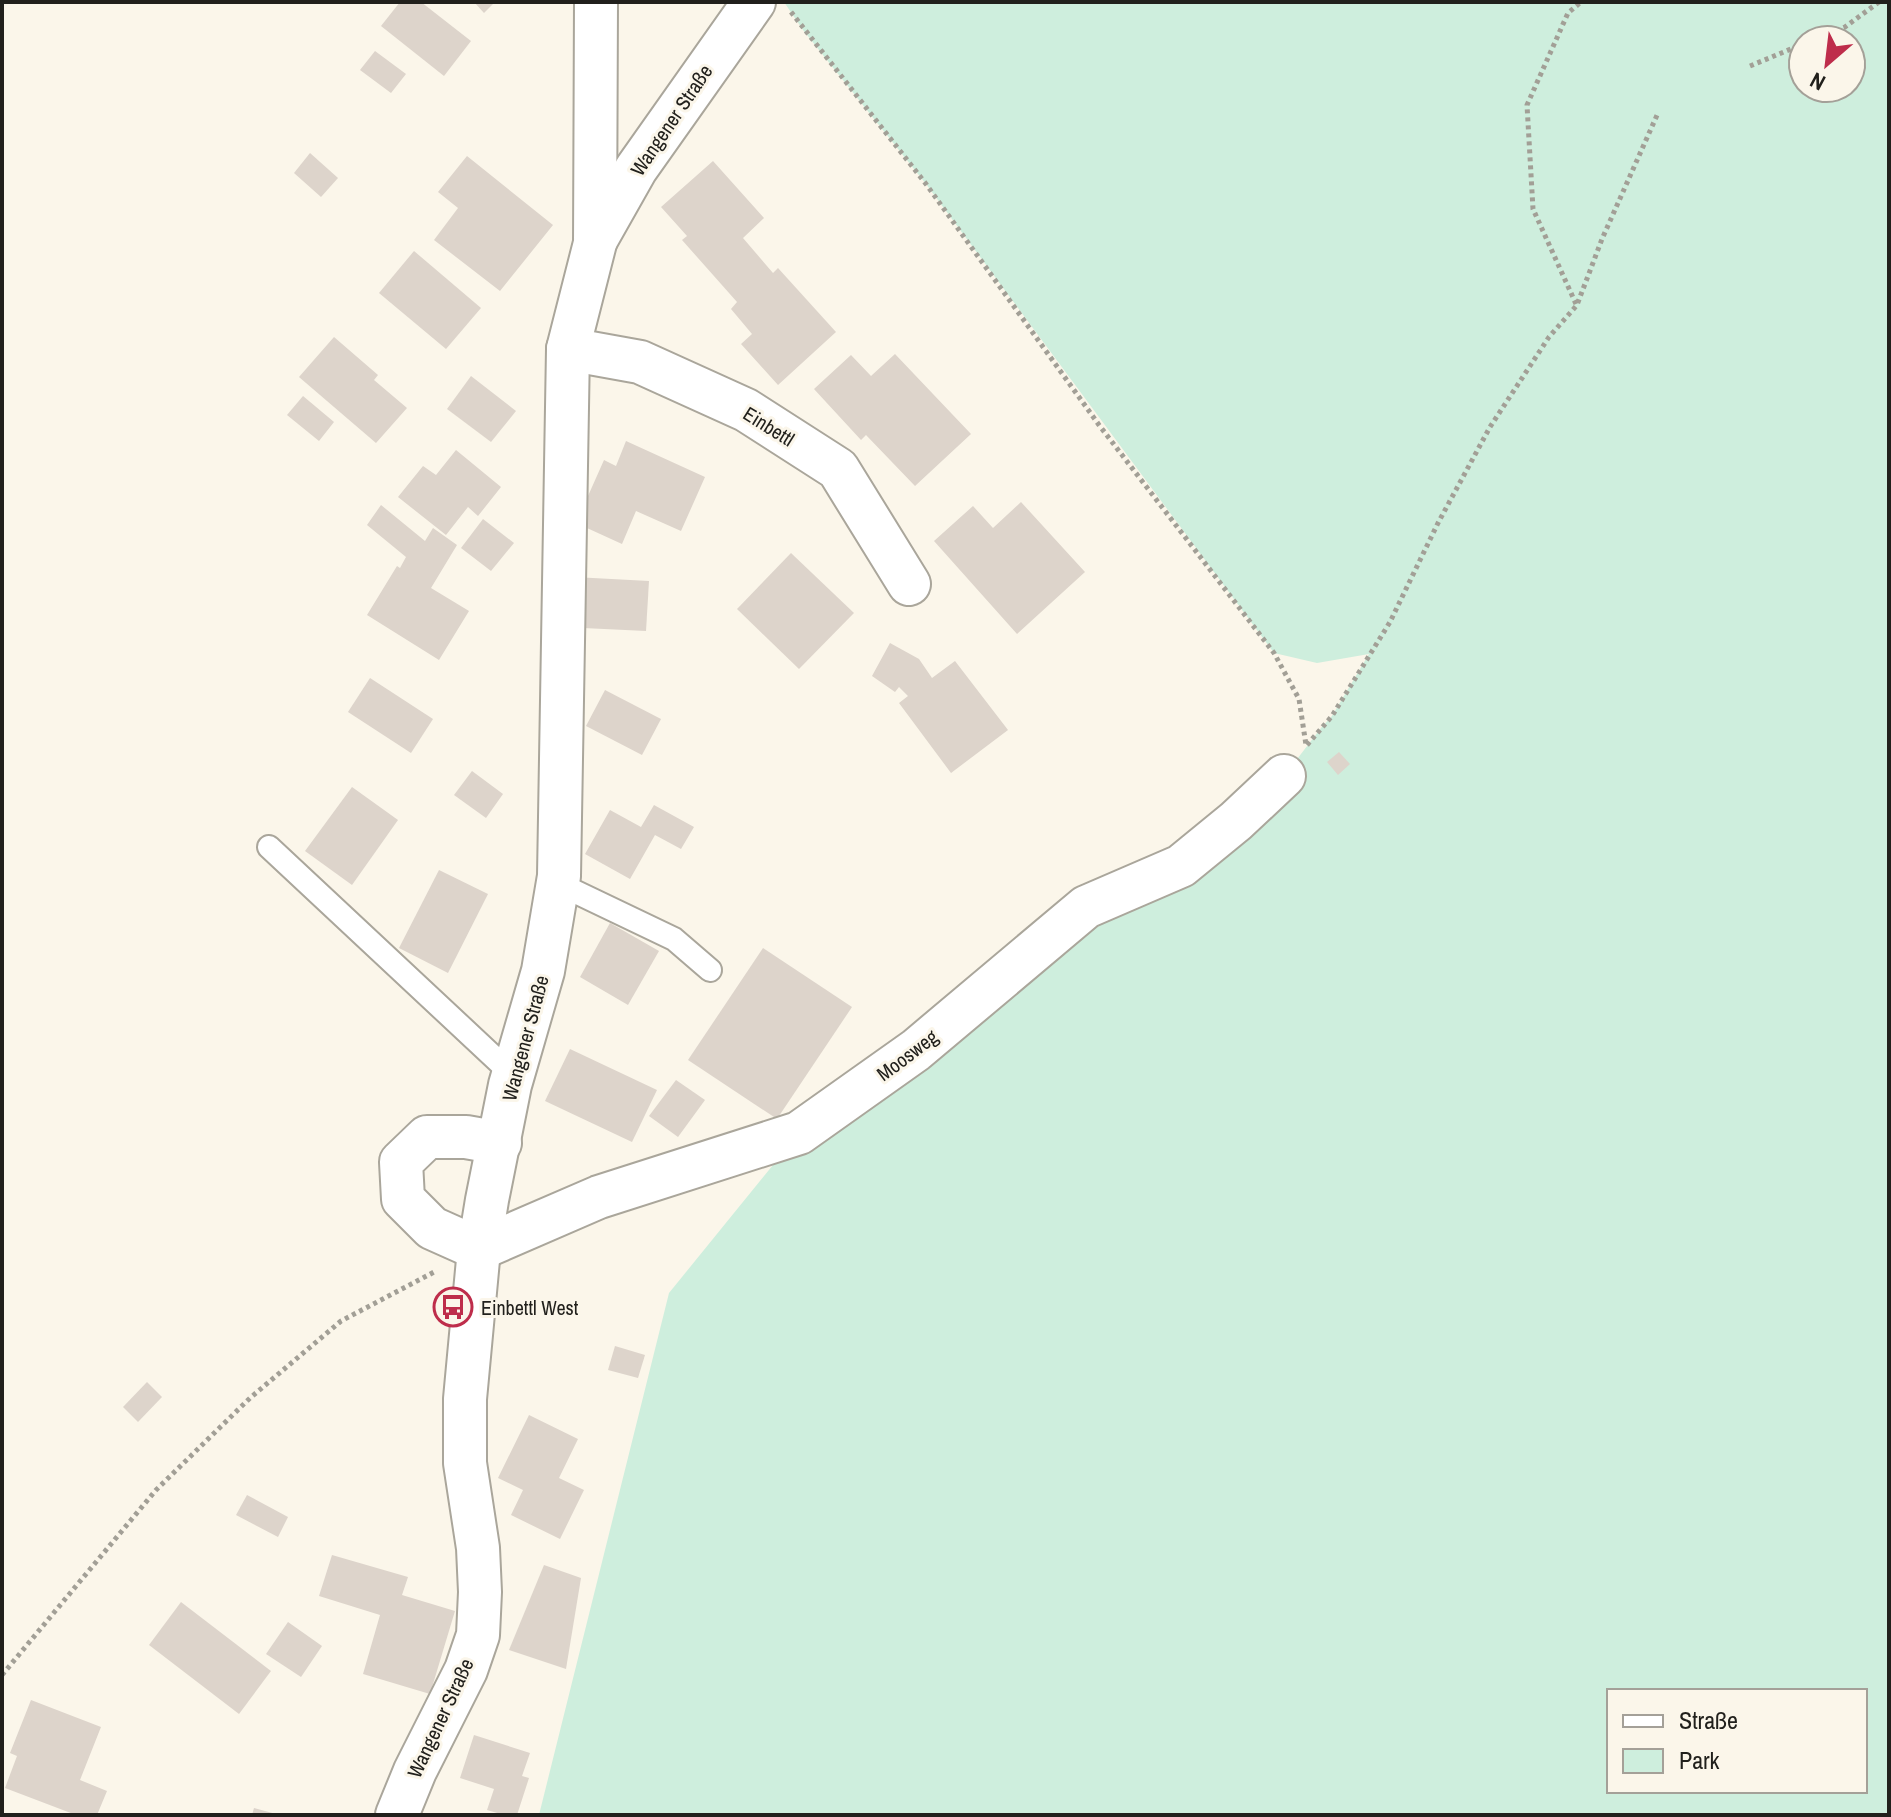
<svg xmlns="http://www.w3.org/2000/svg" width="1891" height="1817" viewBox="0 0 1891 1817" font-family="'Archivo Narrow',sans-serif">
<rect width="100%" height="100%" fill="#fbf6ea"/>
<!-- green -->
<path fill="#ceeedd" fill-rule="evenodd" d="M 784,2 L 1889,2 L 1889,1815 L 539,1815 L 669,1293 L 799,1133 L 1284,776 L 1321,728 L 1332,716 L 1369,654 L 1317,663 L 1274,653 L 926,184 L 803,30 ZM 1803,40 L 1851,40 L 1851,88 L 1803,88 ZM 1609,1691 L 1865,1691 L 1865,1791 L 1609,1791 Z"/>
<!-- building -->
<g fill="#ddd4cb">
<path d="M 400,2 L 421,2 L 471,41 L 444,76 L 381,26 Z"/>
<path d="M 474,2 L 495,2 L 484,13 Z"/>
<path d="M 375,51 L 406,74 L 391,93 L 360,70 Z"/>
<path d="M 310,153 L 338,178 L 321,197 L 294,173 Z"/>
<path d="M 467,156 L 553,225 L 500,291 L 434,240 L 458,208 L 438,192 Z"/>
<path d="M 713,161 L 764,218 L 743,238 L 773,273 L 778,268 L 836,332 L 778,385 L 741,344 L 752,334 L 731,309 L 737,302 L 682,240 L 687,236 L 661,207 Z"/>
<path d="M 414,251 L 481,308 L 446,349 L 379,293 Z"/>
<path d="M 334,337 L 378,375 L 374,380 L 407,408 L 376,443 L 299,377 Z"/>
<path d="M 895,354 L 971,434 L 915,486 L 866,435 L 861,440 L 814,389 L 851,355 L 871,376 Z"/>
<path d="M 471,376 L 516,411 L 491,442 L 447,409 Z"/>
<path d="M 303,396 L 334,422 L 319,441 L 287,415 Z"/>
<path d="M 626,441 L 705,477 L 681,531 L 636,511 L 622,544 L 576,523 L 604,460 L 616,466 Z"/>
<path d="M 456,450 L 501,487 L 478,516 L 468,507 L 446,535 L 398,497 L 423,466 L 436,475 Z"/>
<path d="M 1021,502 L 1085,572 L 1017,634 L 934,541 L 973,506 L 993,528 Z"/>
<path d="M 381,505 L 425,541 L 433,528 L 457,545 L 431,588 L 469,611 L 439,660 L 367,615 L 397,566 L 400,568 L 406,557 L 367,525 Z"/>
<path d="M 483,519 L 514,543 L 491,571 L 461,548 Z"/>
<path d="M 791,553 L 854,613 L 799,669 L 737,609 Z"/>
<path d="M 574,577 L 649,581 L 646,631 L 583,628 Z"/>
<path d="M 890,643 L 919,659 L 932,678 L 955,661 L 1008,730 L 951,773 L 899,703 L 908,696 L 899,687 L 895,692 L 872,676 Z"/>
<path d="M 370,678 L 433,719 L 411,753 L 348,712 Z"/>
<path d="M 605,690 L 661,719 L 642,755 L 586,726 Z"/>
<path d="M 1339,752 L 1350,764 L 1338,775 L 1327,762 Z"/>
<path d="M 472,771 L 503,794 L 486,818 L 454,795 Z"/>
<path d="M 352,787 L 398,820 L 352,885 L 305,851 Z"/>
<path d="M 654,805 L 694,827 L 681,849 L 655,835 L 630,879 L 585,854 L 610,810 L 641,827 Z"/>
<path d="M 439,870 L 488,894 L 448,973 L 399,948 Z"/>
<path d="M 610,923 L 659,951 L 628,1005 L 580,977 Z"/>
<path d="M 763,948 L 852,1007 L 777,1119 L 688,1060 Z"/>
<path d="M 570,1049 L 657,1090 L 632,1142 L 545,1101 Z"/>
<path d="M 676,1080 L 705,1100 L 678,1137 L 649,1116 Z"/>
<path d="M 615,1346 L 645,1355 L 638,1378 L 608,1370 Z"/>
<path d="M 147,1382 L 162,1397 L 138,1422 L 123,1407 Z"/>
<path d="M 529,1415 L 578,1439 L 559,1478 L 584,1490 L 560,1539 L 511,1515 L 523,1490 L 498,1478 Z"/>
<path d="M 247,1495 L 288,1517 L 278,1537 L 236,1515 Z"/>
<path d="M 332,1555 L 408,1577 L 402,1595 L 455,1611 L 430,1694 L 363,1674 L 380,1615 L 319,1596 Z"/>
<path d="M 544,1565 L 581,1578 L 566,1669 L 509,1650 Z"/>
<path d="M 181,1602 L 271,1671 L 239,1714 L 149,1645 Z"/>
<path d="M 288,1622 L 322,1646 L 301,1677 L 266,1654 Z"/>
<path d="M 31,1700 L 101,1727 L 80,1780 L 107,1791 L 97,1815 L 76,1815 L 5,1788 L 17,1756 L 10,1753 Z"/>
<path d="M 474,1735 L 530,1753 L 522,1776 L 529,1778 L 517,1815 L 504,1815 L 487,1810 L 494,1789 L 460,1778 Z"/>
<path d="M 254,1808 L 276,1814 L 275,1815 L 252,1815 Z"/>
</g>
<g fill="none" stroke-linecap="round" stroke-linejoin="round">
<!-- lane casing -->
<g stroke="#aaa69b" stroke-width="26">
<g id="lane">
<path d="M 269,847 L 513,1075"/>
<path d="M 557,883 L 674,939 L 710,970"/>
</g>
</g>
<!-- street casing -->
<g stroke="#aaa69b" stroke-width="46">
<g id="street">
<path d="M 597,238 L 636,169 L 754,2"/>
<path d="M 568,349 L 640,362 L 746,410 L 838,469 L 909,584"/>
<path d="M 479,1249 L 599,1197 L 799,1133 L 916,1050 L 1086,907 L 1181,866 L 1236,821 L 1284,776"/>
<path d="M 479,1249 L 432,1228 L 403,1199 L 401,1162 L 427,1137 L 466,1137 L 500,1143"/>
<path d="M 397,1815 L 415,1771 L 466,1670 L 478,1635 L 480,1592 L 478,1548 L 465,1463 L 465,1399 L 479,1249 L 487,1200 L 510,1085 L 543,971 L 559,876 L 568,349 L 595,243 L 596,2"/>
</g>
</g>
<!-- path -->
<g stroke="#a29f96" stroke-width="5" stroke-dasharray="4 4" stroke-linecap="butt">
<path d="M 791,12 L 926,184 L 1099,425 L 1274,653 L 1299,699 L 1306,745"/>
<path d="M 1814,40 L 1845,27 L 1879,2"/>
<path d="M 1750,66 L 1803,44"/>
<path d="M 1576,304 L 1533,209 L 1527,105 L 1568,13 L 1581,2"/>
<path d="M 1307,745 L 1332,716 L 1390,622 L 1438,523 L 1490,427 L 1549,337 L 1577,305 L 1602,239 L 1658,113"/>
<path d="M 2,1675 L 156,1490 L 250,1398 L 341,1321 L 436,1271"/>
</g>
<!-- lane -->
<use href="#lane" stroke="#fff" stroke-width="22"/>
<!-- street -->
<use href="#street" stroke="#fff" stroke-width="42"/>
</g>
<!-- icons -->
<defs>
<g id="bus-ring" transform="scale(2)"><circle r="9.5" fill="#fbf6ea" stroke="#be2d4b" stroke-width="1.5"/><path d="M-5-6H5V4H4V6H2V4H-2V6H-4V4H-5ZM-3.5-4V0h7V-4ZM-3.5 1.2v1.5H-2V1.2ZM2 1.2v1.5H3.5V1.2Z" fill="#be2d4b"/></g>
</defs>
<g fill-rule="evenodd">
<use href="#bus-ring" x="453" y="1307"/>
</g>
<g text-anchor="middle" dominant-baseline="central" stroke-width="6" stroke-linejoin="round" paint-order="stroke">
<!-- street labels -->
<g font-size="20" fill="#21201c" stroke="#fbf6ea">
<text transform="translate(671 120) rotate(-56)">Wangener Straße</text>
<text transform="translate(769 426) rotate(32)">Einbettl</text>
<text transform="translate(525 1038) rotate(-75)">Wangener Straße</text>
<text transform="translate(907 1055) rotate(-37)">Moosweg</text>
<text transform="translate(440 1718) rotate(-65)">Wangener Straße</text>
</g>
<!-- poi labels -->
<g font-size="20" fill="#21201c" stroke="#fbf6ea" text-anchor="start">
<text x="481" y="1307">Einbettl West</text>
</g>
</g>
<!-- border -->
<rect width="1891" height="1817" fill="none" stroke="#21201c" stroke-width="8"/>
<!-- legend -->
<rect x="1607" y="1689" width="260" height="104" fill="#fbf6ea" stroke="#a4a098" stroke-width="2"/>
<rect x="1623" y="1715" width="40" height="12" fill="#ffffff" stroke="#a4a098" stroke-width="2"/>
<text x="1679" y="1729" font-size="24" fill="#21201c">Straße</text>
<rect x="1623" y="1749" width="40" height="24" fill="#ceeedd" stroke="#a4a098" stroke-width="2"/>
<text x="1679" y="1769" font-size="24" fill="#21201c">Park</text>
<!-- north arrow -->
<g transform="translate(1827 64) rotate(208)"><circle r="38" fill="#fbf6ea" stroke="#a4a098" stroke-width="2"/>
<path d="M0-6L14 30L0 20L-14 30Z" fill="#be2d4b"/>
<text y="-12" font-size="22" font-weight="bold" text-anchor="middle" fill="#21201c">N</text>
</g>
</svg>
